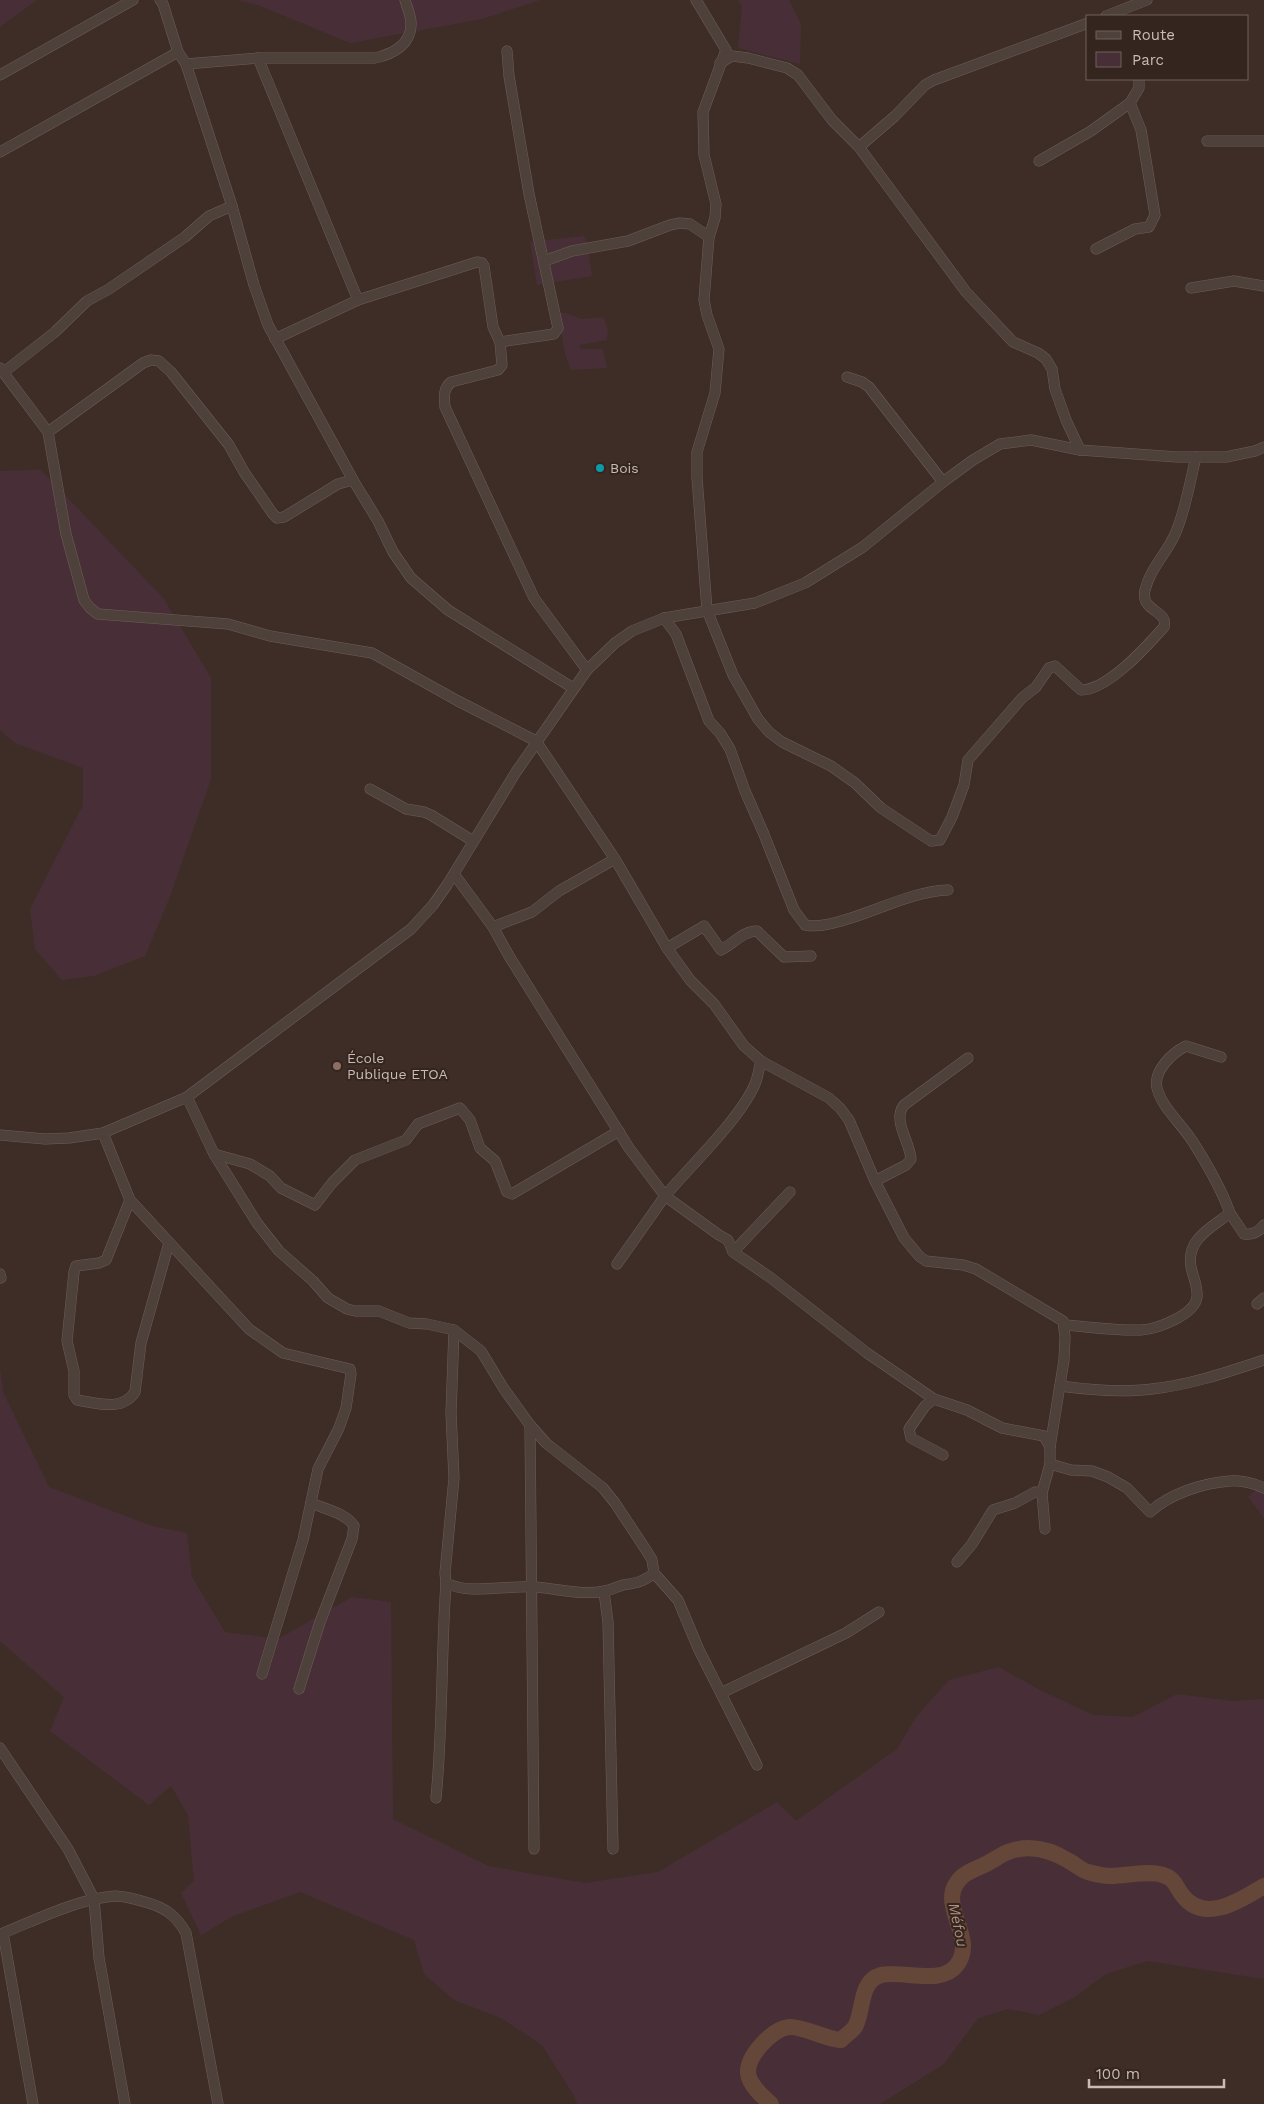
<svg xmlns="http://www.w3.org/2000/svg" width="1264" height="2104" viewBox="0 0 1264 2104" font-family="'Work Sans',sans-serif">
<rect width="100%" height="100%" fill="#3e2d26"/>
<!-- green -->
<g fill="#482f37">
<path d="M 0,0 L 37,0 L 0,27 Z"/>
<path d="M 238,0 L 540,0 L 482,19 L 350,43 L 258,5 Z"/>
<path d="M 738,0 L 789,0 L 801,24 L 800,64 L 738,48 L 742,6 Z"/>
<path d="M 584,236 L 587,242 L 592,276 L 537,285 L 530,242 Z"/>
<path d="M 561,313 L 566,313 L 581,319 L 603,317 L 608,329 L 607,340 L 579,345 L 581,349 L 603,349 L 607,368 L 571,370 L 565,354 L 559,316 Z"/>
<path d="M 41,470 L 164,599 L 211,678 L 211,779 L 169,899 L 145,956 L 94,976 L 62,980 L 35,949 L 30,909 L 83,805 L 83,768 L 15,743 L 0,730 L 0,471 Z"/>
<path d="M 0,1368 L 3,1392 L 49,1487 L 152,1526 L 187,1533 L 192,1577 L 225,1632 L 278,1639 L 352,1597 L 391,1602 L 393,1819 L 488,1866 L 585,1883 L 658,1872 L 777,1802 L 796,1821 L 897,1749 L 916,1717 L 949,1680 L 999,1667 L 1038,1689 L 1093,1715 L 1133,1717 L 1177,1694 L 1232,1701 L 1264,1699 L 1264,1979 L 1147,1961 L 1106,1974 L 1073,1998 L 1039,2015 L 1008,2009 L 978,2018 L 944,2064 L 880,2104 L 577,2104 L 574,2096 L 542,2045 L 501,2018 L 454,2000 L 424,1974 L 414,1940 L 300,1892 L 233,1916 L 201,1935 L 181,1893 L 194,1881 L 188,1815 L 171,1786 L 149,1805 L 50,1731 L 64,1697 L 0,1641 Z"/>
<path d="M 1264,1482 L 1264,1518 L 1248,1497 Z"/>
</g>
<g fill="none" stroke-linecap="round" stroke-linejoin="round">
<!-- river -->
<path stroke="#65473a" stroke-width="16" d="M 771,2104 C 763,2097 749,2085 748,2073 C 747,2056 772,2029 789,2027 C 803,2026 825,2039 841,2040 C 845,2036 852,2031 855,2027 C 864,2011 859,1981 881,1975 C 903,1970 941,1986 957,1965 C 979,1935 931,1902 964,1875 C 971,1870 981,1867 988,1863 C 996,1859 1003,1853 1011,1851 C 1032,1844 1051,1850 1069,1861 C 1075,1864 1081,1870 1088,1872 C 1095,1874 1104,1876 1111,1876 C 1127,1876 1147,1870 1163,1875 C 1176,1879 1176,1888 1183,1896 C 1205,1924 1241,1900 1264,1886"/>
<!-- minor casing -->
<g stroke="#6c5e58" stroke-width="11">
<g id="minor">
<path d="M 160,0 L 163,4 L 178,52"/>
<path d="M 696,0 L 726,50 L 703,112 L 704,155 L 716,204 L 715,218 L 709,237 L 704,300 L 707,315 L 719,349 L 715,393 L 697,452 L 697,477 L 707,610 L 733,675 L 758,719 L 769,732 L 782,742 L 831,766 L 855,783 L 881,808 L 931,841 L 940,840 L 952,817 L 964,785 L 968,760 L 1022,698 L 1036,687 L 1049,668 L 1055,666 L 1081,690 C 1108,690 1147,646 1164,627 C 1169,610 1140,612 1145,590 C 1150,568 1168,552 1176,532 C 1186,508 1190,481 1196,457"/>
<path d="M 1106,16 L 1147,0"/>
<path d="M 258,58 L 358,300"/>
<path d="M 720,63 L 732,56 L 748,58 L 787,68 L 798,75 L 832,120 L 859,147 L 966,292 L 1013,342 L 1038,353 L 1046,359 L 1052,369 L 1055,389 L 1066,420 L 1080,450"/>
<path d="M 186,64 L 258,58 L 375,58 C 393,54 412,44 411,23 C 411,16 407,7 405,0"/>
<path d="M 0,75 L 133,0"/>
<path d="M 1207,141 L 1264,141"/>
<path d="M 859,147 L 895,116 L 925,85 L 934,80 L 1088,23"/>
<path d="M 0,152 L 178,52 L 186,64 L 232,206 L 254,285 L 268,325 L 353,480 L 378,521 L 393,552 L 411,578 L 448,610 L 573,688"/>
<path d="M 1039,161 L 1091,131 L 1130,103"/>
<path d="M 1096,249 L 1135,229 L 1149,227 L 1155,215 L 1141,130 L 1130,103 L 1139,88 L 1139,79"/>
<path d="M 544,261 L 572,251 L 628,241 L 670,225 L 680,223 L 690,224 L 709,237"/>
<path d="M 1191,288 L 1234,281 L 1264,286"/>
<path d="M 275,339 L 358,300 L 477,262 L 482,263 L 484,266 L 493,327 L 500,342 L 502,365 L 498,370 L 451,382 C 443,389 444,397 445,407 L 534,598 L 587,670"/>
<path d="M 500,342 L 554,334 L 558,328 L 529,194 L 509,76 L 507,51"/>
<path d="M 0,368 L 48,432 L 66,534 L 84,600 L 90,608 L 98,614 L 228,624 L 270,636 L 372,653 L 458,701 L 536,741 L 615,859"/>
<path d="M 4,372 L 55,332 L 87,301 L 109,289 L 185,237 L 209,216 L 232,206"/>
<path d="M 847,377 L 862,382 L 869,387 L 943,482"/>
<path d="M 48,432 L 143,363 L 151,360 L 159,361 L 171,372 L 229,445 L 244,472 L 273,514 L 277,518 L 284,517 L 338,484 L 353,480"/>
<path d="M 664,618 L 676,634 L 709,721 L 720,733 L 730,749 L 745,791 L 763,832 L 794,910 L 805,925 C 822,928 837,922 854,917 C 885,907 916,891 948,890"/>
<path d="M 370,789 L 406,809 L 424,812 L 431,815 L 473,841"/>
<path d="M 454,874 L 493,927 L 509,956 L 629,1148 L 665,1196 L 617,1264"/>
<path d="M 493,927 L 532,912 L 559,891 L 615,859 L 667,948 L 690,980 L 714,1004 L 744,1046 L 761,1061 L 829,1098 L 840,1108 L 849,1120 L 875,1181 L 904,1238 L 920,1257 L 926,1261 L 963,1265 L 976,1269 L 1063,1321 L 1065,1337 L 1064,1360 L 1050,1447 L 1050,1464 L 1042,1493 L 1045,1529"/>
<path d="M 667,948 L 704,926 L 721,950 C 733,944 743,931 757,931 L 784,957 L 811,956"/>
<path d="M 761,1061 C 759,1068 758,1077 755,1084 C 740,1119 691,1165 665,1196 L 719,1235 L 728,1240 L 733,1252 L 790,1192"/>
<path d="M 187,1097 L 214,1154 L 257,1223 L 279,1251 L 313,1281 L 328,1298 L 347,1309 L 355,1311 L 379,1311 L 409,1323 L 427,1324 L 454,1330 L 481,1351 L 504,1389 L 530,1425 L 546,1443 L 603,1488 L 615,1503 L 648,1553 L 652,1560 L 654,1573 L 678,1600 L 699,1650 L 757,1765"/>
<path d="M 103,1133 L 130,1200 L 249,1329 L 283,1353 L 350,1369 L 351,1374 L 346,1408 L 339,1428 L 318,1469 L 303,1540 L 262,1674"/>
<path d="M 0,1135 L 45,1139 L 69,1138 L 103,1133 L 187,1097 L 411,929 L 433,905 L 447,885 L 516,772 L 587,670 L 615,643 L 632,631 L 664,618 L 755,603 L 805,583 L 863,547 L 943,482 L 973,460 L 1000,444 L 1031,440 L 1080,450 L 1177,457 L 1226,457 L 1255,451 L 1264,447"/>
<path d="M 214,1154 L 250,1164 L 270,1176 L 281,1188 L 315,1205 L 332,1183 L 355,1160 L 406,1140 L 418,1124 L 460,1108 L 470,1120 L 480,1148 L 495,1161 L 507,1192 L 512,1194 L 619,1131"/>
<path d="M 875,1181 L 906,1165 L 911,1159 C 910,1142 892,1120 904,1105 L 968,1058"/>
<path d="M 130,1200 L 106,1260 L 99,1263 L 76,1266 L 74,1272 L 67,1341 L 74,1371 L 74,1395 L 77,1400 C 97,1403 122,1412 135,1392 L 141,1343 L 169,1243"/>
<path d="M 1230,1213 L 1244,1234 C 1252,1235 1259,1232 1264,1225"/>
<path d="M 733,1252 L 771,1278 L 867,1353 L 934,1399 L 967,1410 L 1002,1428 L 1044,1436 L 1050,1447"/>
<path d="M 0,1274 L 1,1278"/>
<path d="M 1257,1304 L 1264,1298"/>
<path d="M 1065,1325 C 1090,1327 1116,1331 1141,1330 C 1157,1329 1195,1315 1197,1297 C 1198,1286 1193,1277 1191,1267 C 1186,1239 1211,1228 1230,1213 C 1221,1188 1207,1164 1193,1142 C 1182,1124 1162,1108 1157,1088 C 1153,1071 1172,1053 1186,1046 L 1221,1057"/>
<path d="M 454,1330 L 451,1413 L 454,1478 L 445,1573 L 446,1583 C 468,1595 508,1585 533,1587 C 556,1588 581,1596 605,1591 C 611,1590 617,1587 623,1585 C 635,1583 644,1582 654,1573"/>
<path d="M 1060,1386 C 1090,1390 1121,1393 1152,1389 C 1190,1385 1228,1372 1264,1360"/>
<path d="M 934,1399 L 925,1406 L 909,1429 L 911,1438 L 943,1455"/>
<path d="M 530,1425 L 534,1849"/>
<path d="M 1050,1464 L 1071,1470 L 1092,1471 L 1108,1477 L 1127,1488 L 1150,1512 C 1169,1494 1203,1483 1230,1481 C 1242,1480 1253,1483 1264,1488"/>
<path d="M 957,1562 L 972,1544 L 993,1510 L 1015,1503 L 1035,1492 L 1042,1493"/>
<path d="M 604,1592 L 608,1622 L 613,1849"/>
<path d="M 299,1689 L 320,1622 L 352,1539 L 354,1526 C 346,1513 325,1509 311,1503"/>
<path d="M 721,1693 L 846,1633 L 879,1612"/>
<path d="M 0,1748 L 68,1849 L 94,1899 L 99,1958 L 125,2104"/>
<path d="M 436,1798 C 443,1726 441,1654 446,1583"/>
<path d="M 33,2104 L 3,1933 C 38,1919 77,1899 115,1896 C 125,1896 135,1899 145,1902 C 164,1907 176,1915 186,1933 L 218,2104"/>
</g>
</g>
<!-- minor -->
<use href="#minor" stroke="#4e403a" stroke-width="10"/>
</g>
<!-- markers -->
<circle fill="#0f9aa8" stroke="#34251f" stroke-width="2" cx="600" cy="468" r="5"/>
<circle fill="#8d6e63" stroke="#34251f" stroke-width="2" cx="337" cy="1066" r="5"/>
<g text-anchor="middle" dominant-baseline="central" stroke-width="4" stroke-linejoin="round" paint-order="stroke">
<!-- poi labels -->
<g font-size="14" fill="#c9bcb6" stroke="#34251f" text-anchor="start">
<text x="610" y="468">Bois</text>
<text x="347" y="1058">École<tspan x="347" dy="16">Publique ETOA</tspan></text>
</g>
<!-- water labels -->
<g font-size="15" font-style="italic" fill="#b08d7f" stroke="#34251f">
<text transform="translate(958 1925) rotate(78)">Méfou</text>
</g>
</g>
<!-- legend -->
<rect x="1086" y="15" width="162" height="65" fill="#34251f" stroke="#70615b"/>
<rect x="1096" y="31" width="25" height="8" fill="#4e403a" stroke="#70615b"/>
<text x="1132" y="40" font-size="15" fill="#c9bcb6">Route</text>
<rect x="1096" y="52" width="25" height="15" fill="#482f37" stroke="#70615b"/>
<text x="1132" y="65" font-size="15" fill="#c9bcb6">Parc</text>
<!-- scale -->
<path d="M1089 2079v8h135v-8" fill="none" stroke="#c9bcb6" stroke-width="2.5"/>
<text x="1096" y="2079" font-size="15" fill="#c9bcb6" stroke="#34251f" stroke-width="4" paint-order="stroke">100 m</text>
</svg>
